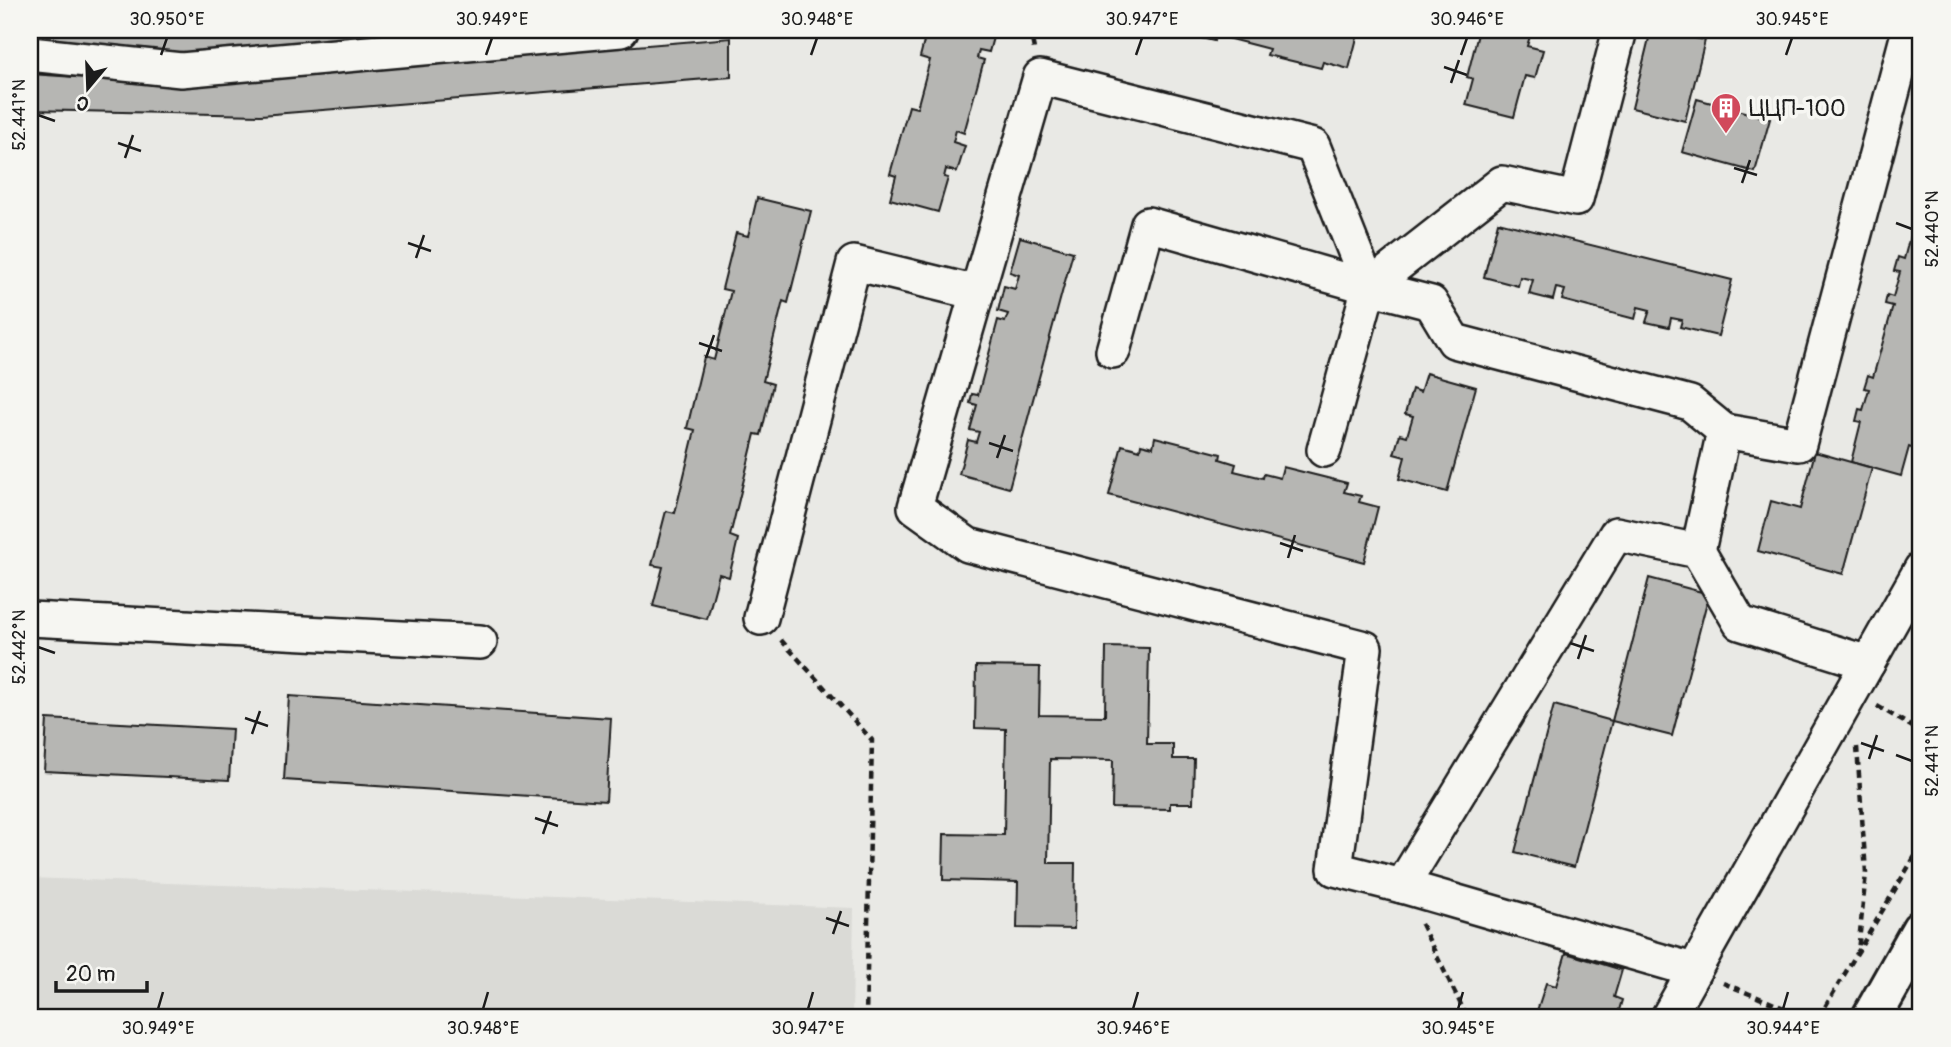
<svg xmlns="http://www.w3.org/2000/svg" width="1951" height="1047" viewBox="0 0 1951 1047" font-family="Pangolin,sans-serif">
<rect width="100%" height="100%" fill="#e9e9e5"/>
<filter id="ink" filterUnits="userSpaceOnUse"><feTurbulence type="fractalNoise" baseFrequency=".0143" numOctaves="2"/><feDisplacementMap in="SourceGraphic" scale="14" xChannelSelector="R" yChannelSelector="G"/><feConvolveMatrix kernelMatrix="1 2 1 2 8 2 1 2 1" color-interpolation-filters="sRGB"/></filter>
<g filter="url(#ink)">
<!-- built -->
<path fill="#dadad6" d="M 30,878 L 854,908 L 852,1017 L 30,1017 Z"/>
<!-- building -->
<g fill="#b6b6b3" stroke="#1c1c1c" stroke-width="2">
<path d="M 30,30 L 436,30 L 436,32 L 218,54 L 30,46 Z"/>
<path d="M 927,30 L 995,30 L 989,52 L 979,50 L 977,58 L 984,60 L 964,133 L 956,130 L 953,142 L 965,146 L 957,172 L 946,169 L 944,177 L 948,178 L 938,212 L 890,199 L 896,176 L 890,174 L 909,106 L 917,108 L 930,60 L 920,57 Z"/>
<path d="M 1167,30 L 1359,30 L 1349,69 L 1323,62 L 1321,68 L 1267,55 L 1269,49 L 1215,35 L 1214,41 Z"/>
<path d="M 1479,30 L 1541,30 L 1540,35 L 1531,33 L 1527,46 L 1543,50 L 1535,78 L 1525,76 L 1514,117 L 1466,105 L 1473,79 L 1467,77 Z"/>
<path d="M 1651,30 L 1705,40 L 1685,121 L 1632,108 Z"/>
<path d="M 731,38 L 731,77 L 261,115 L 30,110 L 30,74 L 182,84 Z"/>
<path d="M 1697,99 L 1770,119 L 1755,172 L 1682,152 Z"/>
<path d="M 1921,194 L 1921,423 L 1914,449 L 1909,447 L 1901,476 L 1851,462 L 1861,422 L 1856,421 L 1859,409 L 1863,410 L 1869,389 L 1864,388 L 1868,375 L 1873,377 L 1893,306 L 1885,304 L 1887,295 L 1893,297 L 1900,272 L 1894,271 L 1898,257 L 1904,259 Z"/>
<path d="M 757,198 L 811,211 L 788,303 L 783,301 L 763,381 L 773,384 L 761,435 L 755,434 L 730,536 L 738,539 L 729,577 L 719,574 L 707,619 L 653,606 L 663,567 L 652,565 L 666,511 L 675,513 L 695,430 L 687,428 L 704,357 L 714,360 L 731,291 L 722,289 L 736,233 L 748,236 Z"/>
<path d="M 1498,222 L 1732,280 L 1718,336 L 1680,327 L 1682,320 L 1671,318 L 1669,327 L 1646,322 L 1650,310 L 1638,307 L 1635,319 L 1562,300 L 1565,290 L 1556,288 L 1553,300 L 1529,294 L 1533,280 L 1520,277 L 1518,286 L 1484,277 Z"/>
<path d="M 1020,237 L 1073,252 L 1009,488 L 959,474 L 968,440 L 976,442 L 979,432 L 970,430 L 977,405 L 970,403 L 972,394 L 978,395 L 998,320 L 1005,322 L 1008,314 L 998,311 L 1004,286 L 1015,289 L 1019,275 L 1010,272 Z"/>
<path d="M 1426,373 L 1476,387 L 1447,492 L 1399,479 L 1405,457 L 1394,454 L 1400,434 L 1407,436 L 1413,416 L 1405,414 L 1412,389 L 1420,392 Z"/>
<path d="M 1155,437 L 1221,454 L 1220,459 L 1236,464 L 1234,471 L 1263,478 L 1264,474 L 1280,478 L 1283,467 L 1347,483 L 1344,492 L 1361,496 L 1359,502 L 1378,507 L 1364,562 L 1109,495 L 1122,445 L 1140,450 L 1141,444 L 1153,447 Z"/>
<path d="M 1815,452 L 1872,468 L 1843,574 L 1758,551 L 1771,501 L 1800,509 Z"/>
<path d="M 1649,578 L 1709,594 L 1672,736 L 1612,721 Z"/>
<path d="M 1106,647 L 1149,648 L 1147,744 L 1173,744 L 1173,759 L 1194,759 L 1193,803 L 1170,803 L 1170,809 L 1112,808 L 1113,760 L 1050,759 L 1048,863 L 1075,863 L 1074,929 L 1017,928 L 1018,882 L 943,880 L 944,834 L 1004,835 L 1006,729 L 975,728 L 976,666 L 1040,667 L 1039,715 L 1105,716 Z"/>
<path d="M 289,696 L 611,718 L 606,801 L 284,780 Z"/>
<path d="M 1554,705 L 1612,721 L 1574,867 L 1515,852 Z"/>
<path d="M 47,719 L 232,729 L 229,780 L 44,771 Z"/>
<path d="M 1566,953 L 1622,970 L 1614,997 L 1622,1000 L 1617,1017 L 1535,1017 L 1546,983 L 1556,986 Z"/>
</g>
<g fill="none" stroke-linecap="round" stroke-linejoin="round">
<!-- minor casing -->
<g stroke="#1c1c1c" stroke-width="38">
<g id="minor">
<path d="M 30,54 L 181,70 L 621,30"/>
<path d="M 1369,287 L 1502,183 L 1576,199 L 1620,30"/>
<path d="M 977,293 L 915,507 L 968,545 L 1365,648 L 1335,869 L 1402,886 L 1693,970"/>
<path d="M 1113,351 L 1148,224 L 1369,287"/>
<path d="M 1724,431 L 1799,444 L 1909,30"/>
<path d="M 1324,450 L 1369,287 L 1431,303 L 1454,341 L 1690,403 L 1724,431 L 1698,551"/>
<path d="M 761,618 L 854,263 L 977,293 L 1040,77 L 1313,146 L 1369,287"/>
<path d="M 30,619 L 480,642"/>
<path d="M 1402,886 L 1616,534 L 1698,551 L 1740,623 L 1868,663"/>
<path d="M 1668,1017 L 1921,569"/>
</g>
</g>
<!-- major casing -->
<g stroke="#1c1c1c" stroke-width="44">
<path id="major" d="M 1872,1017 L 1921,930"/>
</g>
<!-- path -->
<g stroke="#1c1c1c" stroke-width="4.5" stroke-dasharray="7 5" stroke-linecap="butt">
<path d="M 1030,30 L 1034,49"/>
<path d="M 781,640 L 872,740 L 866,1017"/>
<path d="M 1877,706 L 1921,732"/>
<path d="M 1857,747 L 1866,873 L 1858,952"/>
<path d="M 1421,924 L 1467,1017"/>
<path d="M 1723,983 L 1806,1017"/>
<path d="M 1819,1017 L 1921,846"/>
</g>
<!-- minor -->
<use href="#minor" stroke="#f6f6f2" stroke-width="33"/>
<!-- major -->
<use href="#major" stroke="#f6f6f2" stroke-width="38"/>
</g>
</g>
<!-- ticks -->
<path fill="none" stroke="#1c1c1c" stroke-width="2.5" d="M 161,55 L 167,38M 486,55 L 492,38M 811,55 L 817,38M 1136,55 L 1142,38M 1461,55 L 1467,38M 1786,55 L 1792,38M 1444,67 L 1467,75M 1451,83 L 1459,60M 38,115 L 55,121M 118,143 L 141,151M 125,158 L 133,135M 1734,168 L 1757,175M 1742,183 L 1750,160M 1896,223 L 1912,229M 408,243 L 431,251M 416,258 L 424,235M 699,343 L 722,351M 706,358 L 714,335M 989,443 L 1013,451M 997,458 L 1005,435M 1280,543 L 1303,551M 1288,558 L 1295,535M 1570,643 L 1594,651M 38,647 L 55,653M 1578,659 L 1586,635M 245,718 L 268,726M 252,734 L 260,711M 1861,743 L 1884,751M 1896,755 L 1912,761M 1869,759 L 1877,735M 535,818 L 558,826M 543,834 L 551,811M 826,918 L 849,926M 833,934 L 841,911M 158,1009 L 163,992M 483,1009 L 488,992M 808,1009 L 813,992M 1133,1009 L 1138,992M 1458,1009 L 1463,992M 1783,1009 L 1788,992"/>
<!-- icons -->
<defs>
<g id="building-pin" transform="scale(1.575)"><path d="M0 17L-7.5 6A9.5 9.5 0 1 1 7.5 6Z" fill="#d1495b" stroke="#f6f6f2"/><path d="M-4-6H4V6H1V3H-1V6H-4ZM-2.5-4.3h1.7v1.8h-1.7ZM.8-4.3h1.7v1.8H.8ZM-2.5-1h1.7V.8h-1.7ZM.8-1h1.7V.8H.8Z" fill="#fff"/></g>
</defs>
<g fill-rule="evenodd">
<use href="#building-pin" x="1726" y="108"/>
</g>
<g text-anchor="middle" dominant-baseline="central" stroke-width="7" stroke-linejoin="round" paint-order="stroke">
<!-- poi labels -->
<g font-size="23" fill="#1c1c1c" stroke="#f6f6f2" text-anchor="start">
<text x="1749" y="108">ЦЦП-100</text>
</g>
</g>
<!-- margin -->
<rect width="1951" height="1047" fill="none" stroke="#f6f6f2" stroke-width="77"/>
<!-- north arrow -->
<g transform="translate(88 88) rotate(199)" stroke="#f6f6f2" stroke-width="5" paint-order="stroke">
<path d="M0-5L12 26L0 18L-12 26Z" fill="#1c1c1c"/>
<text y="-10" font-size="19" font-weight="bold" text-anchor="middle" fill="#1c1c1c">С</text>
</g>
<!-- scale -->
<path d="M56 981v10h91v-10" fill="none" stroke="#1c1c1c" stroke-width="3.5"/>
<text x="66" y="981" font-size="21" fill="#1c1c1c" stroke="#f6f6f2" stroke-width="5" paint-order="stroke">20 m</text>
<rect x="38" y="38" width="1874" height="971" fill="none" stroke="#1c1c1c" stroke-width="2.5"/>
<g font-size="18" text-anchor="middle" fill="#1c1c1c">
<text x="167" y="25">30.950°E</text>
<text x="492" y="25">30.949°E</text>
<text x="817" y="25">30.948°E</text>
<text x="1142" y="25">30.947°E</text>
<text x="1467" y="25">30.946°E</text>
<text x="1792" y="25">30.945°E</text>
<text transform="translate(19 115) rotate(-90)" y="6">52.441°N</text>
<text transform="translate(1932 229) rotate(-90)" y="6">52.440°N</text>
<text transform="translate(19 647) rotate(-90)" y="6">52.442°N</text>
<text transform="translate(1932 761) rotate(-90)" y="6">52.441°N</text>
<text x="158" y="1034">30.949°E</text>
<text x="483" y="1034">30.948°E</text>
<text x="808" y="1034">30.947°E</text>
<text x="1133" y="1034">30.946°E</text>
<text x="1458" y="1034">30.945°E</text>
<text x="1783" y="1034">30.944°E</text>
</g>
</svg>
